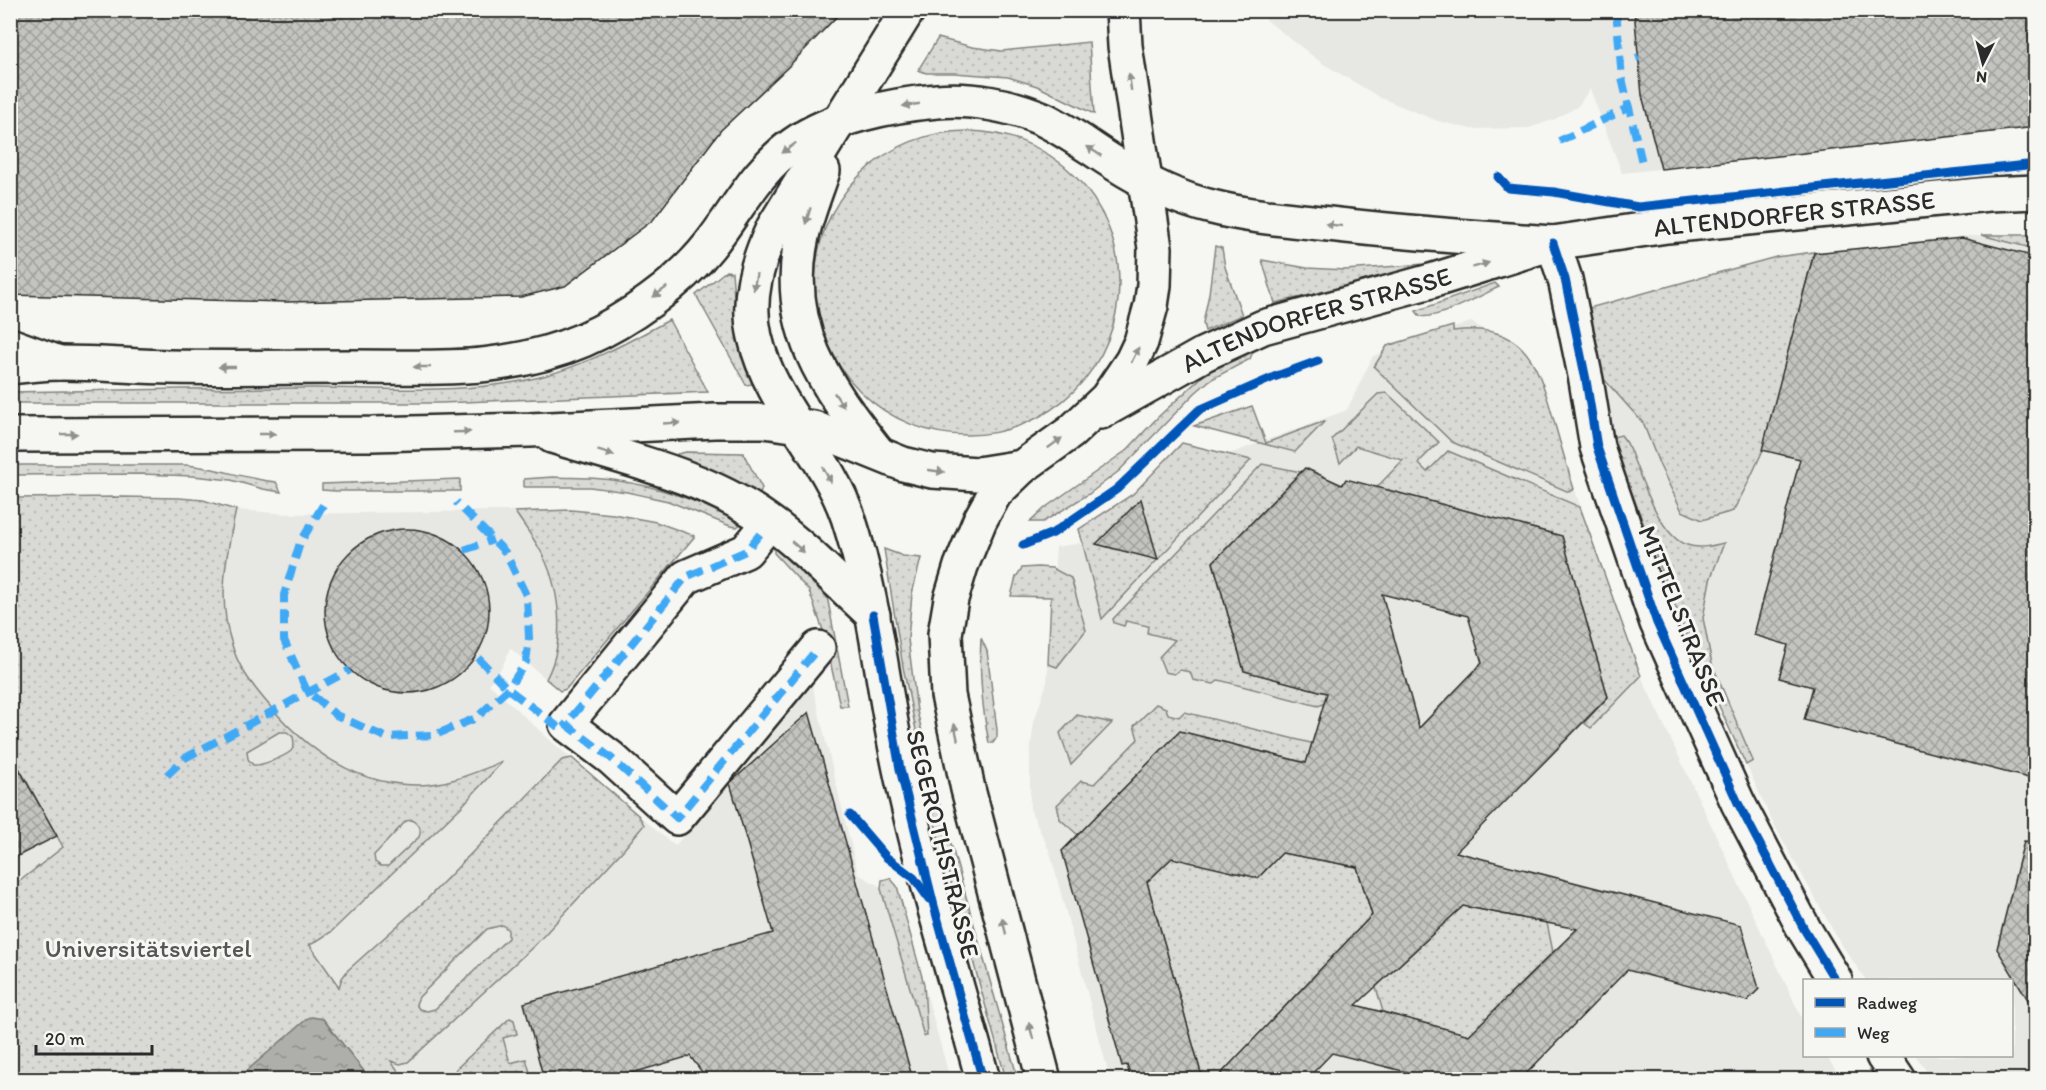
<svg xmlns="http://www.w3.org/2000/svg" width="2046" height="1090" viewBox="0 0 2046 1090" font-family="Itim,sans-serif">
<defs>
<pattern id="grass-dots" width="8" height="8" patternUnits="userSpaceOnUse" patternTransform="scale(1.5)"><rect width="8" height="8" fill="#d9d9d5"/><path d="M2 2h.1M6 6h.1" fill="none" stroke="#babab7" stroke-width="1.8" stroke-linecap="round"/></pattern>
<pattern id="water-ripples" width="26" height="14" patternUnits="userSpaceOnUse" patternTransform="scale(1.5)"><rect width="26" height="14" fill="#aeaeab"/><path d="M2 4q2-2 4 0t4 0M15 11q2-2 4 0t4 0" fill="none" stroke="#8e8e8b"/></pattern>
<pattern id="building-cross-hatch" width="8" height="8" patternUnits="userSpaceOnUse" patternTransform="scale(1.5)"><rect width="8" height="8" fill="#c3c3c0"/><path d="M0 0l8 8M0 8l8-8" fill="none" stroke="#9f9f9c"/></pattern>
</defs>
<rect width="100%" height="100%" fill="#f6f6f2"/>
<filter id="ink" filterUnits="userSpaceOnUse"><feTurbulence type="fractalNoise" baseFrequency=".0167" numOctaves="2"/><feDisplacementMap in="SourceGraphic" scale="12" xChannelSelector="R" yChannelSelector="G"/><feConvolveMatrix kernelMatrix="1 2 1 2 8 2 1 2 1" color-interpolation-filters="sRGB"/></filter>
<g filter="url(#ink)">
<!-- built -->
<g fill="#e7e7e3">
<path d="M 1265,11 L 2035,11 L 2035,128 L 1622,173 L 1590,89 L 1577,107 L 1555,119 L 1529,128 L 1471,129 L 1438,121 L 1381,98 L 1322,63 L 1266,20 Z"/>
<path d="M 1970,236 L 2035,237 L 2035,1079 L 1932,1079 L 1916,1056 L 2012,1056 L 2012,980 L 1866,980 L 1839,941 L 1772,821 L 1684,629 L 1616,452 L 1589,308 L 1776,257 Z"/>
<path d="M 1471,322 L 1532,359 L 1540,374 L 1563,457 L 1641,676 L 1804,1023 L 1804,1056 L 1826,1056 L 1842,1079 L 1110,1079 L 1050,852 L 1030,809 L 1030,754 L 1034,722 L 1047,682 L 1056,547 L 1082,543 L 1184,471 L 1347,410 L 1373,356 Z"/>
<path d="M 236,510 L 287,514 L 571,510 L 613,514 L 656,522 L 695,536 L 566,689 L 560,691 L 510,648 L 502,667 L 489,684 L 552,742 L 675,846 L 811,680 L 858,874 L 900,898 L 950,1079 L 404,1079 L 301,933 L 201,758 L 279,718 L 244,674 L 232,645 L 227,626 L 223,575 L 225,557 Z"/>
<path d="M 10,741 L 68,844 L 11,888 L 10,888 Z"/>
</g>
<!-- grass -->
<g fill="url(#grass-dots)" stroke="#828280" stroke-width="1.5" fill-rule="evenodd">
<path d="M 938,38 L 972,47 L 1002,51 L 1089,42 L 1094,114 L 1037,86 L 1008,77 L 954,73 L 926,73 L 918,70 Z"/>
<circle cx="967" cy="283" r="152"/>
<path d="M 1981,235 L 2035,235 L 2035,249 Z"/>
<path d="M 1215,246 L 1222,248 L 1225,267 L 1242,315 L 1205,331 L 1203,323 L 1209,294 Z"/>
<path d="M 1814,252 L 1763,450 L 1746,487 L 1733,511 L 1702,520 L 1682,511 L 1660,466 L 1643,423 L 1602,377 L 1589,308 L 1776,257 Z"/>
<path d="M 1262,260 L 1307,268 L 1345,270 L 1425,264 L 1428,266 L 1426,269 L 1275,303 Z"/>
<path d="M 726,271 L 732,272 L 736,322 L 753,384 L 746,385 L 696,295 Z"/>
<path d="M 1495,283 L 1499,287 C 1481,295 1438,320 1420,316 L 1416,311 Z"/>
<path d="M 669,320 L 708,392 L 441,403 L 11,403 L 11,392 C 112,390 213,388 314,388 C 389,388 467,395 540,377 C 586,365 627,343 669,320 Z"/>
<path d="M 1453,326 L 1453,331 C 1520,322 1536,357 1552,414 C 1559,439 1566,464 1574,489 L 1569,492 L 1452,442 L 1374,367 L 1387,346 Z"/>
<path d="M 1253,351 L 1250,359 L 1210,380 L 1195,393 L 1119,471 L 1089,494 L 1043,522 L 1030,522 L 1046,507 L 1127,450 L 1158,417 L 1215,365 Z"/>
<path d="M 1387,393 L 1439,442 L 1418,463 L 1427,472 L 1448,451 L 1580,507 L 1641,676 L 1591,728 L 1584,723 L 1608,697 L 1562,536 L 1377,487 L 1403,460 L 1356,446 L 1340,463 L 1332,439 L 1378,394 Z"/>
<path d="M 1252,406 L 1266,443 L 1325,421 L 1295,452 L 1194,426 Z"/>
<path d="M 1621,435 L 1627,443 C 1639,470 1658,536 1687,545 C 1699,549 1712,546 1724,543 L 1710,580 L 1703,618 L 1712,664 L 1753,761 L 1746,765 L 1684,629 L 1616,452 L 1613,437 Z"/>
<path d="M 1182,443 L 1251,460 L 1102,619 L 1079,529 L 1133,494 Z"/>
<path d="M 686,452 L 743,453 L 762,488 L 759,497 L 678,459 L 677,454 Z"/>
<path d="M 1262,464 L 1301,472 L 1213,563 L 1244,671 L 1342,697 L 1318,706 L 1219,680 L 1214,684 L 1193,680 L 1190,672 L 1180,670 L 1174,674 L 1165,672 L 1159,657 L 1175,640 L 1147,633 L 1148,626 L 1126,621 L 1124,626 L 1114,623 L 1113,619 Z"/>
<path d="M 11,465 L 185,465 C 217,467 244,479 276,482 L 281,492 L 263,489 L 231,480 L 193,476 L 142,474 L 11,475 Z"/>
<path d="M 553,477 C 575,478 597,477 619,481 C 662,487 704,503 742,523 L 737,527 L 730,526 L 668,501 L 627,492 L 590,487 L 524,487 L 524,479 Z"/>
<path d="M 460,479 L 460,491 L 336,491 L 322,490 L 322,484 Z"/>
<path d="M 122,497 L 179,498 L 203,500 L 236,510 C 226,555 217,599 232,645 C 238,666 250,682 264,699 C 303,747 355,786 419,785 C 451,784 473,773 502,762 L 462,806 L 331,932 L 312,944 L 309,944 L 339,987 L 342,978 L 348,970 L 425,901 L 562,760 L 572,758 L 639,816 L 644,825 L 624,849 L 535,945 L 408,1062 L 400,1064 L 391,1061 L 404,1079 L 370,1079 L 323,1019 L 237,1079 L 11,1079 L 11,888 L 63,847 L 11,753 L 11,498 ZM 279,732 L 287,732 L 293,737 C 294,742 295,747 291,751 C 284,757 261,766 253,765 L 248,759 L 247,751 ZM 412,820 C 420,824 422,829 419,837 L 388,866 L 381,866 L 375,862 L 374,855 L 377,852 L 406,821 ZM 503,925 L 508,930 L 508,938 L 435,1009 L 427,1011 L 419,1009 L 416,1004 L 419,997 L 487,929 Z"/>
<path d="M 571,510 L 613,514 L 656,522 L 695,536 L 566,689 L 560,691 L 546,679 C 567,640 560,585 539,548 C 532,536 523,524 515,512 Z"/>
<path d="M 774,543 L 823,589 L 827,596 L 848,706 L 840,706 L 824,633 L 809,591 L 774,553 Z"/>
<path d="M 884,549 L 903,556 L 921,558 L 912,594 L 908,639 L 917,711 L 939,802 L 1018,1079 L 1006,1079 L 937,832 L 903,667 Z"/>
<path d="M 1038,567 L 1052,568 L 1071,578 L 1086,630 L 1057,667 L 1048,664 L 1051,597 L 1011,596 L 1016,577 L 1022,568 Z"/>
<path d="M 981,638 L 987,651 L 997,730 L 997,737 L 993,743 L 989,743 C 982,707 979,674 981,638 Z"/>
<path d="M 1156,704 L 1166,708 L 1168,714 L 1179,717 L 1184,712 L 1315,744 L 1307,763 L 1180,731 L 1078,835 L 1060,819 L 1057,805 L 1081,781 L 1094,784 L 1138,739 L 1134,726 Z"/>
<path d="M 1077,715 L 1112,723 L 1071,765 L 1060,733 Z"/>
<path d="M 1282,853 L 1357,867 L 1372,915 L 1219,1076 L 1201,1073 L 1147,882 L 1172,857 L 1258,878 Z"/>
<path d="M 890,878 L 897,886 L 924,984 L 927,1036 L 924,1036 L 881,889 L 882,880 Z"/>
<path d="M 1463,906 L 1547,923 L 1553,952 L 1469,1035 L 1383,1012 L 1376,987 Z"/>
<path d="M 510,1018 L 514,1020 L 517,1034 L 503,1038 L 510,1063 L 526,1059 L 532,1079 L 457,1079 L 454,1073 L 456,1069 Z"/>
</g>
<!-- water -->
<path fill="url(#water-ripples)" stroke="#7a7a78" stroke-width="1.5" d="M 312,1017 L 323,1019 L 370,1079 L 237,1079 L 308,1018 Z"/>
<!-- building -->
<g fill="url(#building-cross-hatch)" stroke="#2b2b2b" stroke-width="1.5" fill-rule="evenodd">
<path d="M 10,10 L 843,10 L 788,67 L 721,130 L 653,220 L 565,286 L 521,297 L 286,302 L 10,295 Z"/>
<path d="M 1634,10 L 2036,10 L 2036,127 L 1661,169 L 1642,95 Z"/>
<path d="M 1962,238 L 2036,257 L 2036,780 L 1804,720 L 1813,687 L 1779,678 L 1788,645 L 1754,635 L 1800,459 L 1762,450 L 1814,253 Z"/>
<path d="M 1305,468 L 1342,485 L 1346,479 L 1562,536 L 1608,697 L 1456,852 L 1741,925 L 1759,989 L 1747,1001 L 1627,970 L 1520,1080 L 1438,1080 L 1332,1053 L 1306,1080 L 1215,1080 L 1372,915 L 1357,867 L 1282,853 L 1258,878 L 1172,858 L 1147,882 L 1203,1080 L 1131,1080 L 1127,1065 L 1122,1066 L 1062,851 L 1180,731 L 1306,763 L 1327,693 L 1244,671 L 1213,562 ZM 1382,594 L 1468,616 L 1482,663 L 1419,728 ZM 1463,906 L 1577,929 L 1469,1035 L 1356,1005 Z"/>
<path d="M 1141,499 L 1158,560 L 1096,544 Z"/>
<circle cx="407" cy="611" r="82"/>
<path d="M 809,712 L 913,1080 L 708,1080 L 690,1056 L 608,1080 L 544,1080 L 524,1003 L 773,933 L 730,783 Z"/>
<path d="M 10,753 L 57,836 L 10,860 Z"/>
<path d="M 2024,841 L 2036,842 L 2036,1013 L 1997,949 Z"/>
</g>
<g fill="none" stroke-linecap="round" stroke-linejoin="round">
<!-- minor casing -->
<g stroke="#2b2b2b" stroke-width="38">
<g id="minor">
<path d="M 1553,243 L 1565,279 L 1586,380 L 1597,447 L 1657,623 L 1738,803 L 1804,929 L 1835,980"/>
<path d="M 10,345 L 59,363"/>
<path d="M 760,534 L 746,551 L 686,577 L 566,724 L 611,758 L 677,818 L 818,648"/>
<path d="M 1883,1056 L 1899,1080"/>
</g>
</g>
<!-- major casing -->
<g stroke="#2b2b2b" stroke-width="38">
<g id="major">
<path d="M 908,10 L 773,228 C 757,262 746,299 755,337 C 770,404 826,453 848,517 C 875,599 882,685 900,769 C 922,874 955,976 983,1080"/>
<path d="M 823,171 C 816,192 807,214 802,236 C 782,327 825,385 878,453"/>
<path d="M 10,367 C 27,365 44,363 60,363 C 97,363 133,366 169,367 C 230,368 292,367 353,367 C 434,367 506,373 583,340 C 627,321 679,284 709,246 C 737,211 756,170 794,144 C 832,117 891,105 937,101 C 971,98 1011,105 1043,119 C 1068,131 1090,148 1114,163 C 1144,182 1178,199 1212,207 C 1247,216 1284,219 1320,223 C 1397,232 1475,238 1553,243"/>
<path id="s1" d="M 1101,412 L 1204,354 L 1263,327 L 1431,281 L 1553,243 L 1667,226 L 1989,194 L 2036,192"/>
<path d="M 10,435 L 372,434 L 530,430 L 715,421 L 764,421 L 814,428 L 903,464 L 932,471 L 978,474 L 1022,467 L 1071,432 L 1107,398 L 1132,361 L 1141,342 L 1151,306 L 1154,285 L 1155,248 L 1125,46 L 1123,10"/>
<path d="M 552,436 C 623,458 707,476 768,521 C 806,548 839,584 873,615"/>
<path d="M 1022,467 L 995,493 L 980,520 L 961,566 L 951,599 L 945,634 L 948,695 L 968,789 L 1044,1080"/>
</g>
</g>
<!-- minor -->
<use href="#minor" stroke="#f6f6f2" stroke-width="33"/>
<!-- major -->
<use href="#major" stroke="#f6f6f2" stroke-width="33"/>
<!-- quiet -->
<g stroke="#3fa9f5" stroke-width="8" stroke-dasharray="15 8" stroke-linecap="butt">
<path d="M 1616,10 L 1622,78 L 1643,167"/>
<path d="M 1636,58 L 1639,57"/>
<path d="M 1559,141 L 1628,108"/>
<path d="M 323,505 L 300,543 L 284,595 L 284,640 L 307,691 L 336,715 L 385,737 L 435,735 L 476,718 L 508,689 L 526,662 L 529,638 L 527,597 L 505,552 L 456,502"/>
<path d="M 760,534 L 746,551 L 686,577 L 566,724 L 611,758 L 677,818 L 818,648"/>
<path d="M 464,550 L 493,540"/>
<path d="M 478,658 L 508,689 L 562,730"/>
<path d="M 167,775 L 185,758 L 350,670"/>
</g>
<!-- cycleway casing -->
<g stroke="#f6f6f2" stroke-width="13">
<g id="cycleway">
<path d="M 1498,177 L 1508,188 L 1554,192 L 1638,207 L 2036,164"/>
<path d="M 1553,243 L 1565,279 L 1586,380 L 1597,447 L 1657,623 L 1738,803 L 1804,929 L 1835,980"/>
<path d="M 1023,545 L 1053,533 L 1117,489 L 1199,410 L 1274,377 L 1318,361"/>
<path d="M 873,615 L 900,769 L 934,906 L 983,1080"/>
<path d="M 850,815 L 886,857 L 914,878 L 929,899"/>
</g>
</g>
<!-- cycleway -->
<use href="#cycleway" stroke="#0057b8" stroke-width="9"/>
</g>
<!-- one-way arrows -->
<defs><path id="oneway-solid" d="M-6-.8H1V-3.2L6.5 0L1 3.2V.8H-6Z" transform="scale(1.5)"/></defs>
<g fill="#90908e">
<use href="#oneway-solid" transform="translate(1130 82) rotate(-98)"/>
<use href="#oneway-solid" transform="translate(911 105) rotate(172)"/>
<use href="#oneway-solid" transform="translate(789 148) rotate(143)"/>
<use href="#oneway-solid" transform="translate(1094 151) rotate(-147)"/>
<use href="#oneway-solid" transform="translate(808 216) rotate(107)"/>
<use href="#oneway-solid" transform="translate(1334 225) rotate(-173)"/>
<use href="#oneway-solid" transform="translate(1481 265) rotate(-17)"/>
<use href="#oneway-solid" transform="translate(755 282) rotate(100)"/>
<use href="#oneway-solid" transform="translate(660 292) rotate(144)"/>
<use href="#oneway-solid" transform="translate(1135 355) rotate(-64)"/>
<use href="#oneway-solid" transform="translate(227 367) rotate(-180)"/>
<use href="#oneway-solid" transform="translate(422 367) rotate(-180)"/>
<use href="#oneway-solid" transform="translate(839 400) rotate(56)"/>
<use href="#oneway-solid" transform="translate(672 423) rotate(-3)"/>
<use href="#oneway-solid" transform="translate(462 432) rotate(-2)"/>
<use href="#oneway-solid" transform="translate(69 434) rotate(-1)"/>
<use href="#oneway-solid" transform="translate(267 434)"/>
<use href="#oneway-solid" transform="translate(1055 443) rotate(-36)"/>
<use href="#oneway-solid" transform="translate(606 453) rotate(17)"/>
<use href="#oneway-solid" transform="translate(936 471) rotate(8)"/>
<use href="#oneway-solid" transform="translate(827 475) rotate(60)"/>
<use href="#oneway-solid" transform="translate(798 547) rotate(41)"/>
<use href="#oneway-solid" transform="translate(956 732) rotate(-102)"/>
<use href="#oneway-solid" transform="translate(1004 926) rotate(-104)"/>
<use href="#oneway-solid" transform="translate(1031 1031) rotate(-105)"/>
</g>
</g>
<g text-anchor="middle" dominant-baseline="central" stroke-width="6" stroke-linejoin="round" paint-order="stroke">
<!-- street labels -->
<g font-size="26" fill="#2b2b2b" stroke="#f6f6f2">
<text stroke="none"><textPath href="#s1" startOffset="728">ALTENDORFER STRASSE</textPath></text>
<text stroke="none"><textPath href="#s1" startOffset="236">ALTENDORFER STRASSE</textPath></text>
<text transform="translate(1682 616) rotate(68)">MITTELSTRASSE</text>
<text transform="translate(943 844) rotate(76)">SEGEROTHSTRASSE</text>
</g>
<!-- park labels -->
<g font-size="26" fill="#565656" stroke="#f6f6f2">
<text x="148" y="948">Universitätsviertel</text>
</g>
</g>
<!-- margin -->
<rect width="2046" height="1090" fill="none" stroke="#f6f6f2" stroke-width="36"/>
<rect x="18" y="18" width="2010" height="1054" fill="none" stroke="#2b2b2b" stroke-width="2" filter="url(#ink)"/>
<!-- legend -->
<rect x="1803" y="979" width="210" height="78" fill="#f6f6f2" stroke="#a5a5a2" stroke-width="1.5"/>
<rect x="1815" y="998" width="30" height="9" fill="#0057b8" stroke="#a5a5a2" stroke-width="1.5"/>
<text x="1857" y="1009" font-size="18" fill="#2b2b2b">Radweg</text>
<rect x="1815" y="1028" width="30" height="9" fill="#3fa9f5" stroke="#a5a5a2" stroke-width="1.5"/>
<text x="1857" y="1039" font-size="18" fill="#2b2b2b">Weg</text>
<!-- north arrow -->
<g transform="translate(1983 63) rotate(186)" stroke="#f6f6f2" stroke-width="4.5" paint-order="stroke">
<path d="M0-4.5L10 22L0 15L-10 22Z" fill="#2b2b2b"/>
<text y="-9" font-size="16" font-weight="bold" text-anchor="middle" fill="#2b2b2b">N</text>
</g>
<!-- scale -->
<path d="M36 1045v9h116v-9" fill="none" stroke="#2b2b2b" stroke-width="3"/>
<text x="45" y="1045" font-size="18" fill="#2b2b2b" stroke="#f6f6f2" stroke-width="4.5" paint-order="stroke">20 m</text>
</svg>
